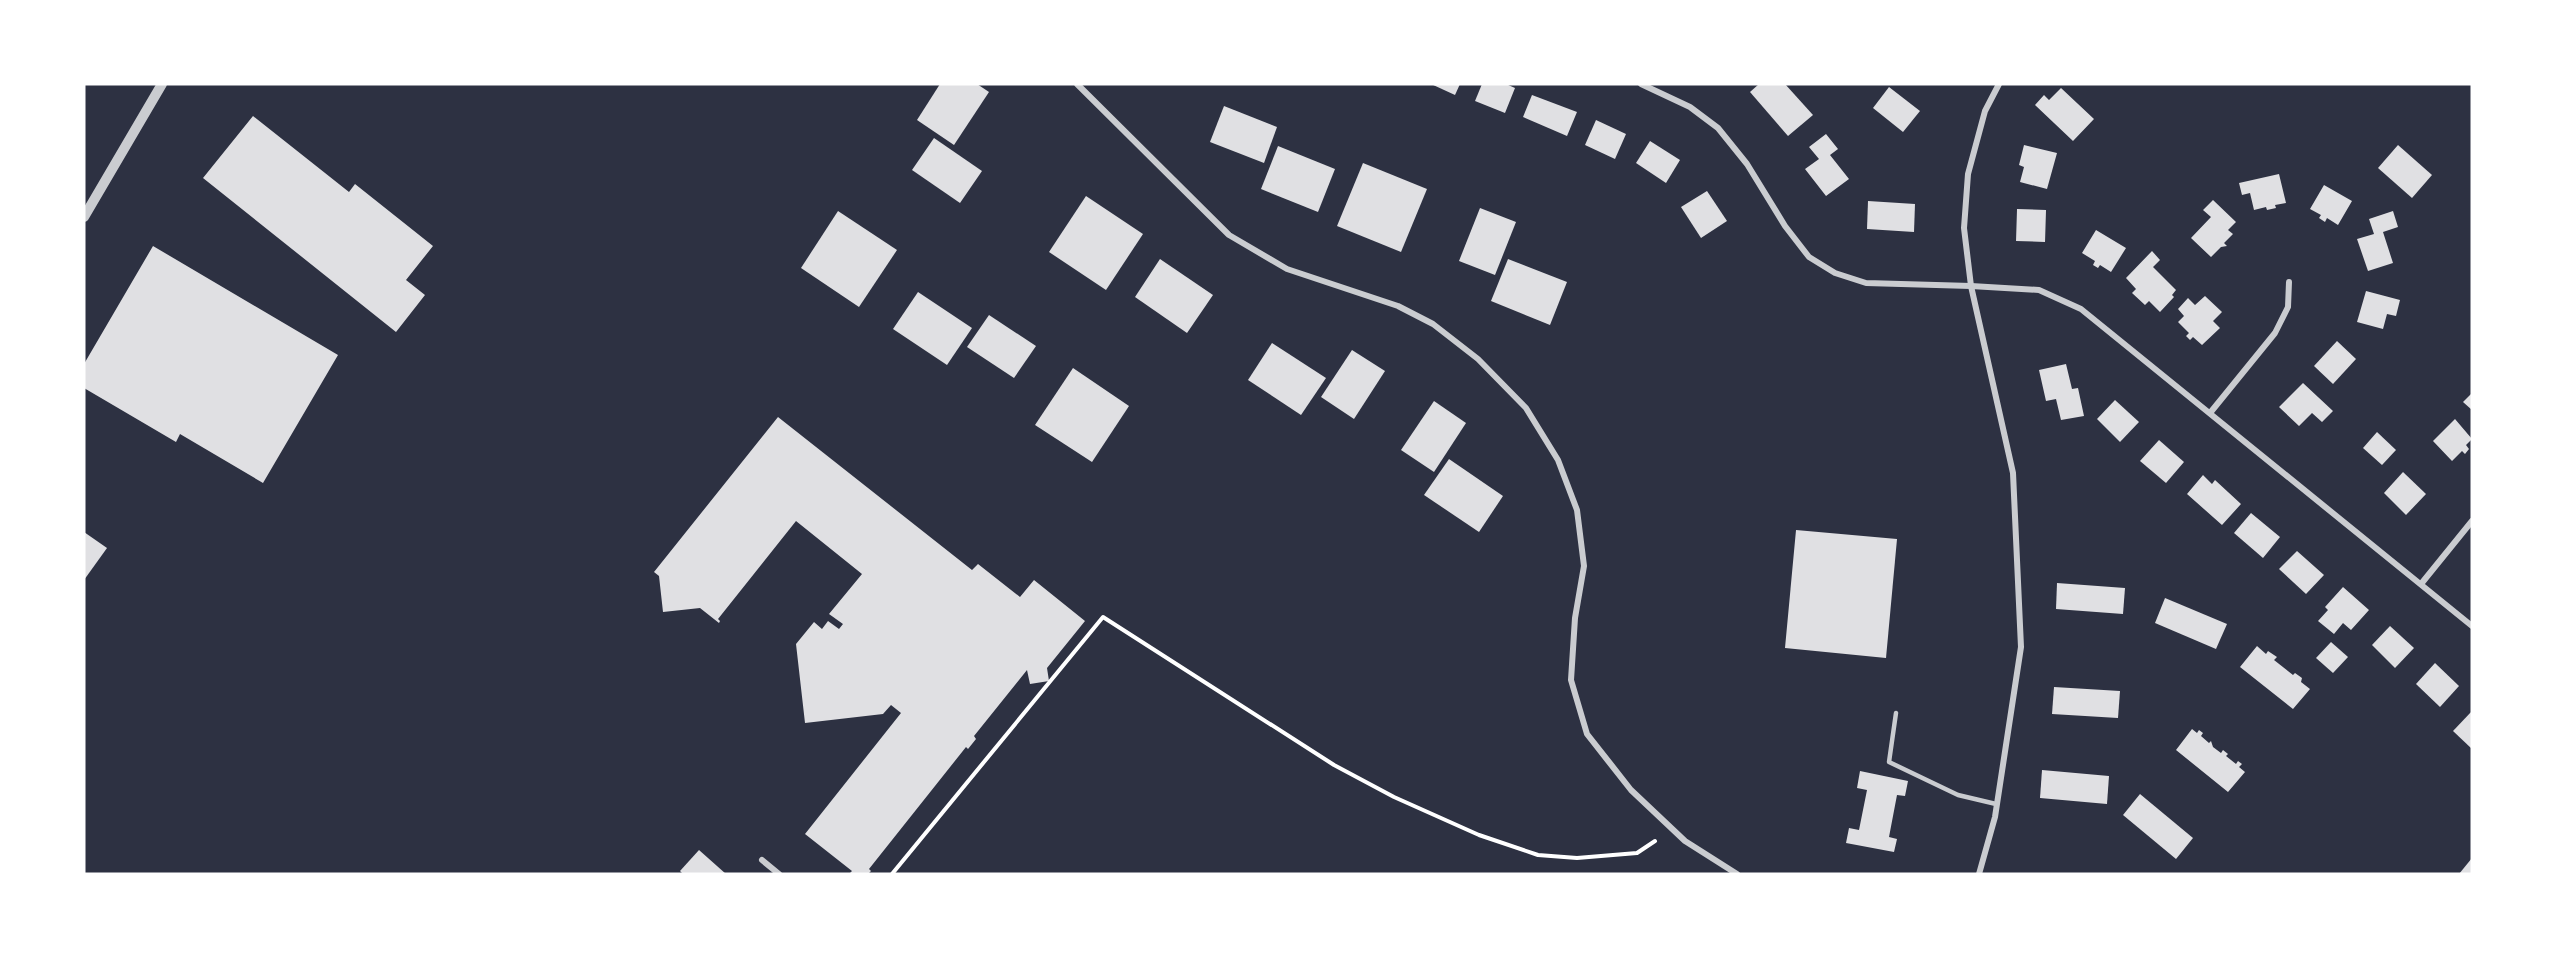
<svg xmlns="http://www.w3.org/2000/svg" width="2556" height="958" viewBox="0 0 2556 958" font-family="Helvetica,sans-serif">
<rect width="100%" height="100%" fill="#2d3142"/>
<!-- building -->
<g fill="#e0e0e3">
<path d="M 940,84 L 977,84 L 989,92 L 954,145 L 917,120 Z"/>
<path d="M 1431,84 L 1460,84 L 1455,95 Z"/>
<path d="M 1482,84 L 1506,84 L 1515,88 L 1505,113 L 1475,101 Z"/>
<path d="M 1759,84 L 1785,84 L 1813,115 L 1788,136 L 1750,92 Z"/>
<path d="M 1889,87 L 1920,111 L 1903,132 L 1873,108 Z"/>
<path d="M 2061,88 L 2094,119 L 2073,141 L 2035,105 L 2044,95 L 2049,100 Z"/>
<path d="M 1532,95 L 1577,112 L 1567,136 L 1523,117 Z"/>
<path d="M 1224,106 L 1277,127 L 1264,163 L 1210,142 Z"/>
<path d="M 253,116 L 349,192 L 355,184 L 433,246 L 406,280 L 425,295 L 396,332 L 203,178 Z"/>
<path d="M 1596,120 L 1626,134 L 1615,159 L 1585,145 Z"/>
<path d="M 1826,134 L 1838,149 L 1830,155 L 1849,179 L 1826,196 L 1805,169 L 1819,159 L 1809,147 Z"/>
<path d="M 934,138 L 982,171 L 960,203 L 912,170 Z"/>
<path d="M 1650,141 L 1680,160 L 1666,183 L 1636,163 Z"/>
<path d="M 2024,145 L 2057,153 L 2047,189 L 2020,182 L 2024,167 L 2019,165 Z"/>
<path d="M 2398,145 L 2432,175 L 2412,198 L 2378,168 Z"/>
<path d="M 1278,146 L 1335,169 L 1318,212 L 1261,189 Z"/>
<path d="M 1363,163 L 1427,189 L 1401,252 L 1337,226 Z"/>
<path d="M 2279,174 L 2286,203 L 2275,205 L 2276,208 L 2267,210 L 2266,207 L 2254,210 L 2250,193 L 2242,195 L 2239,183 Z"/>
<path d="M 2324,185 L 2352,201 L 2338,225 L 2327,218 L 2325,222 L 2319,218 L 2321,215 L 2310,209 Z"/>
<path d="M 1707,191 L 1727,221 L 1701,238 L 1681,207 Z"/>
<path d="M 1086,196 L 1143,234 L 1106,290 L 1049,252 Z"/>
<path d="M 2213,200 L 2236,222 L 2228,230 L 2233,234 L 2224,243 L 2227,246 L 2221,247 L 2211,257 L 2191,238 L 2211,217 L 2203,210 Z"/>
<path d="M 1868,201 L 1915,204 L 1914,232 L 1867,229 Z"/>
<path d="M 1480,208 L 1516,222 L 1495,275 L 1459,261 Z"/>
<path d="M 2017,209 L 2046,210 L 2045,242 L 2016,241 Z"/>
<path d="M 838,211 L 897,250 L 859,307 L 801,268 Z"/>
<path d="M 2393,211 L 2398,227 L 2383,232 L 2393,263 L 2368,271 L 2357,239 L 2374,234 L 2369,219 Z"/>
<path d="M 2096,230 L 2126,248 L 2111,272 L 2100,265 L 2098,268 L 2093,265 L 2095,261 L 2082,253 Z"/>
<path d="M 153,246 L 338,355 L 263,483 L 180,434 L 176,442 L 84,388 L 84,364 Z"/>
<path d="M 2152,251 L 2160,260 L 2153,267 L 2176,290 L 2172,295 L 2174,297 L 2160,312 L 2149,301 L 2145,305 L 2132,293 L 2136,289 L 2126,278 Z"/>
<path d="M 1160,259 L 1213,295 L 1187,333 L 1135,297 Z"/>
<path d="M 1508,259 L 1567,282 L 1550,325 L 1491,301 Z"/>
<path d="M 2366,291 L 2400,300 L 2396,316 L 2387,314 L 2383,329 L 2357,322 Z"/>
<path d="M 918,292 L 972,328 L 947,365 L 893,329 Z"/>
<path d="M 2205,296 L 2222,312 L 2213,321 L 2220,328 L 2202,345 L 2193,337 L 2190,340 L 2186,336 L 2189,333 L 2178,322 L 2184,316 L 2178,309 L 2188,298 L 2195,305 Z"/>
<path d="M 989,315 L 1036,346 L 1014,378 L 967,347 Z"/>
<path d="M 2337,341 L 2356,359 L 2333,384 L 2314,366 Z"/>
<path d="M 1272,343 L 1326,378 L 1301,415 L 1248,380 Z"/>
<path d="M 1352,350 L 1385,371 L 1354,419 L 1321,397 Z"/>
<path d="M 2066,364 L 2072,389 L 2078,388 L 2084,416 L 2061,420 L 2056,399 L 2046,401 L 2039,370 Z"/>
<path d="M 1073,368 L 1129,406 L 1092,462 L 1035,425 Z"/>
<path d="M 2303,383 L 2333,411 L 2322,422 L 2312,413 L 2299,426 L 2279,407 Z"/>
<path d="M 2472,393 L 2472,410 L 2463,402 Z"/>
<path d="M 2115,400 L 2139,422 L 2120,442 L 2097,419 Z"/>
<path d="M 1434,401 L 1466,423 L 1434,472 L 1401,450 Z"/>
<path d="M 778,417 L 972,570 L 978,564 L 1020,597 L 1034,580 L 1085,621 L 1047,668 L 1049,681 L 1030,684 L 1027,670 L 974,736 L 976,739 L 968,749 L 966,747 L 869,869 L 871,871 L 868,874 L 849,874 L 852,871 L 805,834 L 901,713 L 891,705 L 883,714 L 805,723 L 796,644 L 814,622 L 822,629 L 828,621 L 839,629 L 843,624 L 829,614 L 862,574 L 796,521 L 718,619 L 720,621 L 719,623 L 700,608 L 663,612 L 659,576 L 654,572 Z"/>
<path d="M 2455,419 L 2472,439 L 2466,445 L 2469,449 L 2465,454 L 2462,451 L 2452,461 L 2433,441 Z"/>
<path d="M 2377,432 L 2396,450 L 2382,465 L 2363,448 Z"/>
<path d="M 2159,440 L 2184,462 L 2166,483 L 2140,461 Z"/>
<path d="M 1449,459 L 1503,496 L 1479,532 L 1424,495 Z"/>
<path d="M 2403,472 L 2426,494 L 2406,515 L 2384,493 Z"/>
<path d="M 2203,475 L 2212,484 L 2215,480 L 2241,504 L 2222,525 L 2187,494 Z"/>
<path d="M 2251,513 L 2280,537 L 2263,558 L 2234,533 Z"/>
<path d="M 1796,530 L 1897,539 L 1886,658 L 1785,648 Z"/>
<path d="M 84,532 L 107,548 L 84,580 Z"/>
<path d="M 2297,551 L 2324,575 L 2306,594 L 2279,569 Z"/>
<path d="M 2057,583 L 2125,588 L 2123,614 L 2056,609 Z"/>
<path d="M 2343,587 L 2369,610 L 2351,630 L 2343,623 L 2334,634 L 2318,621 L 2328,610 L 2325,607 Z"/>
<path d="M 2165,598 L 2227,624 L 2216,649 L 2155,623 Z"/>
<path d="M 2390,626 L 2414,648 L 2395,668 L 2372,645 Z"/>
<path d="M 2331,642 L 2348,657 L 2333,673 L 2316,658 Z"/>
<path d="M 2257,646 L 2266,654 L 2268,651 L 2277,657 L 2274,660 L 2293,675 L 2295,673 L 2302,678 L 2301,682 L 2310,689 L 2293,709 L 2240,667 Z"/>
<path d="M 2435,663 L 2459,686 L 2440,707 L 2416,684 Z"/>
<path d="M 2054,687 L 2120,691 L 2118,718 L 2052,714 Z"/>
<path d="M 2472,711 L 2472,749 L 2453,731 Z"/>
<path d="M 2192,729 L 2197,733 L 2199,730 L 2203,733 L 2201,736 L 2209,743 L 2211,741 L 2213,747 L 2221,753 L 2223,750 L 2228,754 L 2226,756 L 2236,764 L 2238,761 L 2242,764 L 2239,767 L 2245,772 L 2228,792 L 2176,750 Z"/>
<path d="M 2042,770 L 2109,776 L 2107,804 L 2040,798 Z"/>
<path d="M 1860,771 L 1908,781 L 1905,796 L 1897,795 L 1889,837 L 1897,839 L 1894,852 L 1846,843 L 1849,828 L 1859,830 L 1867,790 L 1857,788 Z"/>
<path d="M 2140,794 L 2193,838 L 2176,859 L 2123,815 Z"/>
<path d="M 699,850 L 726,874 L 683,874 L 680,871 Z"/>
<path d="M 2472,858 L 2472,874 L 2459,874 Z"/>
</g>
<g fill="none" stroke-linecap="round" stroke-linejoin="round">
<!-- path -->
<path stroke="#fff" stroke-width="4" d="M 892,874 L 1103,617 L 1334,765 L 1394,797 L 1479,835 L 1538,855 L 1577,858 L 1637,853 L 1655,841"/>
<!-- service -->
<path stroke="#caccd0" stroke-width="4.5" d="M 1896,713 L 1889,762 L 1958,795 L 1996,804"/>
<!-- minor -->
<g stroke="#caccd0" stroke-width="6">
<path d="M 1077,84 L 1229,235 L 1287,269 L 1398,306 L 1433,324 L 1478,359 L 1526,408 L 1558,460 L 1577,510 L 1584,566 L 1575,618 L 1571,680 L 1587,734 L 1631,790 L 1685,841 L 1737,874"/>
<path d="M 1641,84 L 1690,107 L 1718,128 L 1747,164 L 1785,226 L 1809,257 L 1835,273 L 1866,283 L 1971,286 L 2039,290 L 2081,309 L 2472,626"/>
<path d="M 2210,413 L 2275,333 L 2288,307 L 2289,282"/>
<path d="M 2421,584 L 2472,521"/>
<path d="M 762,860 L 779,874"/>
<path d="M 1979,874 L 1995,817 L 2021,647 L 2013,473 L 1971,286 L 1964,228 L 1968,174 L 1985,111 L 1999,84"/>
</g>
<!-- tertiary -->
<path stroke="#caccd0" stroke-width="10" d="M 84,217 L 162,84"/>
</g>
<!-- border -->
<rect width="2556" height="958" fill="none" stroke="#ffffff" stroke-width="171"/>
</svg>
